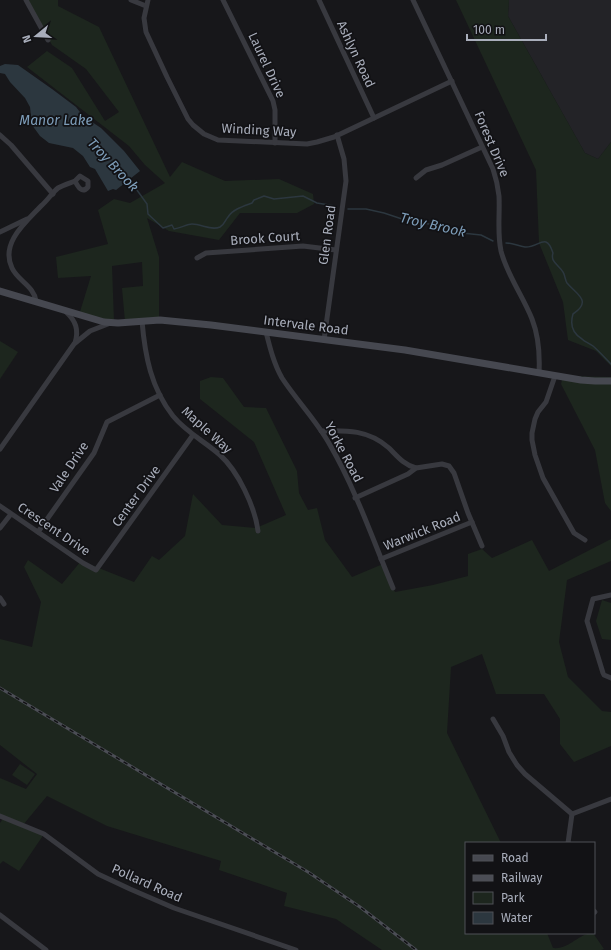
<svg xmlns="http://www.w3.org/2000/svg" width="611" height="950" viewBox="0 0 611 950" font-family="'Fira Sans',sans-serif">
<rect width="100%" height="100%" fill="#17171a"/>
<!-- built -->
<path fill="#232327" d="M 509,0 L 611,0 L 611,142 L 598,159 L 585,153 L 508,16 Z"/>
<!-- green -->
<g fill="#1d261e">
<path d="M 26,0 L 58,0 L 58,6 L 99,27 L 170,177 L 182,162 L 225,181 L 279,179 L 313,194 L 314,204 L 297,213 L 240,213 L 219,240 L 169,231 L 147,218 L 159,257 L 159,320 L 125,322 L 122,288 L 143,286 L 142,262 L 112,266 L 114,321 L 79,315 L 91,276 L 58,278 L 56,257 L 108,244 L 98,210 L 114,199 L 130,203 L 165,183 L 145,165 L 129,146 L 27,67 L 47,51 L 72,68 L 105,121 L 119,112 L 86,69 L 52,45 Z"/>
<path d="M 456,0 L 509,0 L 508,16 L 585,153 L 598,159 L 611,142 L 611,366 L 596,351 L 568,340 L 563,302 L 539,243 L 536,170 Z"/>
<path d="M 0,341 L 18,352 L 0,379 Z"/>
<path d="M 563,376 L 611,377 L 611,511 L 605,503 L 595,450 L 561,384 Z"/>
<path d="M 211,377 L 223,378 L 244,407 L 266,408 L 297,471 L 299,493 L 308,510 L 317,508 L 325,540 L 352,577 L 383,564 L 395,592 L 433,585 L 468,576 L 468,554 L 482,549 L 492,558 L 532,540 L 549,571 L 611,539 L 611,561 L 567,580 L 559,642 L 568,677 L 602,711 L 611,712 L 611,746 L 574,762 L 560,744 L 560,719 L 544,694 L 496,694 L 482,654 L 451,667 L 447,733 L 501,843 L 466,843 L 466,933 L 547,933 L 553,948 C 569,950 579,933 593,933 L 604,949 L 601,950 L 382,950 L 336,919 L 284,906 L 287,893 L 219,870 L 221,861 L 107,826 L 47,796 L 23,825 L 44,834 L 19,871 L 3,861 L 0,864 L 0,823 L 4,817 L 0,815 L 0,778 L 26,789 L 37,774 L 0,745 L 0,639 L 32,647 L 41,602 L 24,567 L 28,560 L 62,584 L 81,561 L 134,582 L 152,556 L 159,560 L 185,536 L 193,494 L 222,525 L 256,528 L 286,515 L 254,442 L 200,399 L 200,381 Z"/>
<path d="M 602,600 L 611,603 L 611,640 L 602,639 L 596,621 Z"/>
<path d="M 20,764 L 35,774 L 27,785 L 12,775 Z"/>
</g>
<!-- water -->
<path fill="#2c373f" d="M 5,64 L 18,65 L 52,89 L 76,107 L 83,116 L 101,128 L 124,151 L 140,171 L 116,190 L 113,189 L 108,191 L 95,169 L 90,167 L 83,156 L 73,148 L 49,143 L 40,136 L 32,125 L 30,107 L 25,98 L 10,82 L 5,74 L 0,73 L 0,66 Z"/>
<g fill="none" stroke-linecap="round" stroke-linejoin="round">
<!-- stream -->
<g stroke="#2c373f" stroke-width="1.5">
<path d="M 129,179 L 147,204 L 148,214 L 163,228 L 172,225 L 174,229 C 180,228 188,224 192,224 C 202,224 211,231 220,227 C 225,224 225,220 228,217 C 233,209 244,206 252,203 L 254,200 L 264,196 L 274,199 L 303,196 L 317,203 L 335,206"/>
<path d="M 348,209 L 366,209 L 384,213 L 402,219 L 445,227 L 462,233 L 481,235 L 493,241"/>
<path d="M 506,243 C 513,243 518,246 525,247 C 539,248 546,231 553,253 C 550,262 559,265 563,272 C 565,275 565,280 567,283 C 576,294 593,301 573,314 C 570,324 572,333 582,339 C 585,342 589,343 593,346 C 599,351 605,358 611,364"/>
</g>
<!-- street -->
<g stroke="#38393f" stroke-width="5">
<path d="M 26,0 L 48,40"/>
<path d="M 131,0 L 146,6"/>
<path d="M 148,0 L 144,18 L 146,32 L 167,77 L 188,119 L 193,125 L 204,134 L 218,140 L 307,144 L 317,142 L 334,137 L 452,81"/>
<path d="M 223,0 L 273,101 L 275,110 L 275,143"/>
<path d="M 319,0 L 374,118"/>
<path d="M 413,0 L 493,169 C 496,178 498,187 499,196 C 500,215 497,233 501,251 C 507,275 523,296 532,319 C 539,337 540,354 539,373"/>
<path d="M 0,135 L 11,145 L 53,194"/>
<path d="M 416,178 L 426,170 L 442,165 L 482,147"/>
<path d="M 0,232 L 27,219"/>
<path d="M 197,258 L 206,253 L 303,246 L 336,250"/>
<path d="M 36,301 C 34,286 18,281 12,268 C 0,243 26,222 41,206 C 47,201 52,193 58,188 C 63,185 70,183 75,181 L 80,176 L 88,181 L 88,187 C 82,194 78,187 75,181"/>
<path d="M 66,312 C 76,321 79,330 75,343"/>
<path d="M 142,321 C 145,356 151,388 173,416 C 186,432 204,441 220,455 C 238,471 255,507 258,531"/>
<path d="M 266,332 C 270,348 274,364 282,378 C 297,401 317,421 330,445 C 356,490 373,540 393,588"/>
<path d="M 324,340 L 346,181 L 344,159 L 337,135"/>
<path d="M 555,376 L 546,402 L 538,412 L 535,419 L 532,433 L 532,440 L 535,455 L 543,478 L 574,533 L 585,540"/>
<path d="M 321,431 C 347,430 369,430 389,448 C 397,456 404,465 416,468"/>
<path d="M 0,449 L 74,344 L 90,331 L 108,324"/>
<path d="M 355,498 L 408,474 L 416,468 L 442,464 L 449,466 L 454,473 L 468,513 L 482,546"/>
<path d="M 0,506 L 83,563 L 96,570 L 193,435"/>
<path d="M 0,528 L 11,514"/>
<path d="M 38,532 L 94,453 L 107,422 L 160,395"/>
<path d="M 381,559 L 472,522"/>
<path d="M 611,595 L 593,599 L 587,621 L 603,673 L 604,675 L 611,678"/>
<path d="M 0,598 L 4,604"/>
<path d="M 493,719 L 503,736 L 509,752 L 517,765 L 525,774 L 572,814"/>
<path d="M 572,814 L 611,799"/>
<path d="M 0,816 L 44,834 L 98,874 L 130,889 L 174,908 L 296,950"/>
<path d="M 568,843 L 572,814"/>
<path d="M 594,911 L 595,912"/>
<path d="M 0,915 L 46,950"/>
</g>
<!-- secondary -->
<path stroke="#464850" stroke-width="7" d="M 0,291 L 104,322 L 118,323 L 160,320 L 211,325 L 405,350 L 581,380 L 595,381 L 611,381"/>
<!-- rail casing -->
<g stroke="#4b4d55" stroke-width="3">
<path id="rail" d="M 0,688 L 308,872 L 360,907 L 416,950"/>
</g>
<!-- rail -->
<use href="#rail" stroke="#121215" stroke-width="1.5" stroke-dasharray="4.5" stroke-linecap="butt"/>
</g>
<g text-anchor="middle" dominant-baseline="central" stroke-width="3.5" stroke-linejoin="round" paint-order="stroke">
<!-- street labels -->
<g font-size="13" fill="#a9aebb" stroke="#121215">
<text transform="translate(356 54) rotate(65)">Ashlyn Road</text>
<text transform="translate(267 65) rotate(65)">Laurel Drive</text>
<text transform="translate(259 130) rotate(3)">Winding Way</text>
<text transform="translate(492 144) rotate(67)">Forest Drive</text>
<text transform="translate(327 235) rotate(-82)">Glen Road</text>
<text transform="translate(265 238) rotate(-4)">Brook Court</text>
<text transform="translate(306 325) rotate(7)">Intervale Road</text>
<text transform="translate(207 430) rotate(42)">Maple Way</text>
<text transform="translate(344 452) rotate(62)">Yorke Road</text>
<text transform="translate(69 467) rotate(-56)">Vale Drive</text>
<text transform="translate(136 496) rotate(-54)">Center Drive</text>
<text transform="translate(54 529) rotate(34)">Crescent Drive</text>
<text transform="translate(422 531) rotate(-22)">Warwick Road</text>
<text transform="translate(147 883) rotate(24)">Pollard Road</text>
</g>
<!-- water labels -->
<g font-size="14" font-style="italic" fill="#7d9db9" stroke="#121215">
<text x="56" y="120">Manor Lake</text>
<text transform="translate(113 165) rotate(47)">Troy Brook</text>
<text transform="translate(433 225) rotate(13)">Troy Brook</text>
</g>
</g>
<!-- legend -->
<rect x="465" y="842" width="130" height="92" fill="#121215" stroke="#4e5057"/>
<rect x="473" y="855" width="20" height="6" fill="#464850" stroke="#4e5057"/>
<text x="501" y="862" font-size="12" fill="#a9aebb">Road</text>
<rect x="473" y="875" width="20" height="6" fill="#4b4d55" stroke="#4e5057"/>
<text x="501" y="882" font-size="12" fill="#a9aebb">Railway</text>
<rect x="473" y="892" width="20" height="12" fill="#1d261e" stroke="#4e5057"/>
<text x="501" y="902" font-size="12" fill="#a9aebb">Park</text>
<rect x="473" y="912" width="20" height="12" fill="#2c373f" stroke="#4e5057"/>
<text x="501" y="922" font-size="12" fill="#a9aebb">Water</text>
<!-- north arrow -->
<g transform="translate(36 36) rotate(252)" stroke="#121215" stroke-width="3" paint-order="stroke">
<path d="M0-3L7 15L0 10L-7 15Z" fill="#a9aebb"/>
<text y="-6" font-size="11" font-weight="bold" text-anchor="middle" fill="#a9aebb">N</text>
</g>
<!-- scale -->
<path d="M467 34v6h79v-6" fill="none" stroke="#a9aebb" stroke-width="2"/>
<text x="473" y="34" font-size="12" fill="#a9aebb" stroke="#121215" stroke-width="3" paint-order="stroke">100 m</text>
</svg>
